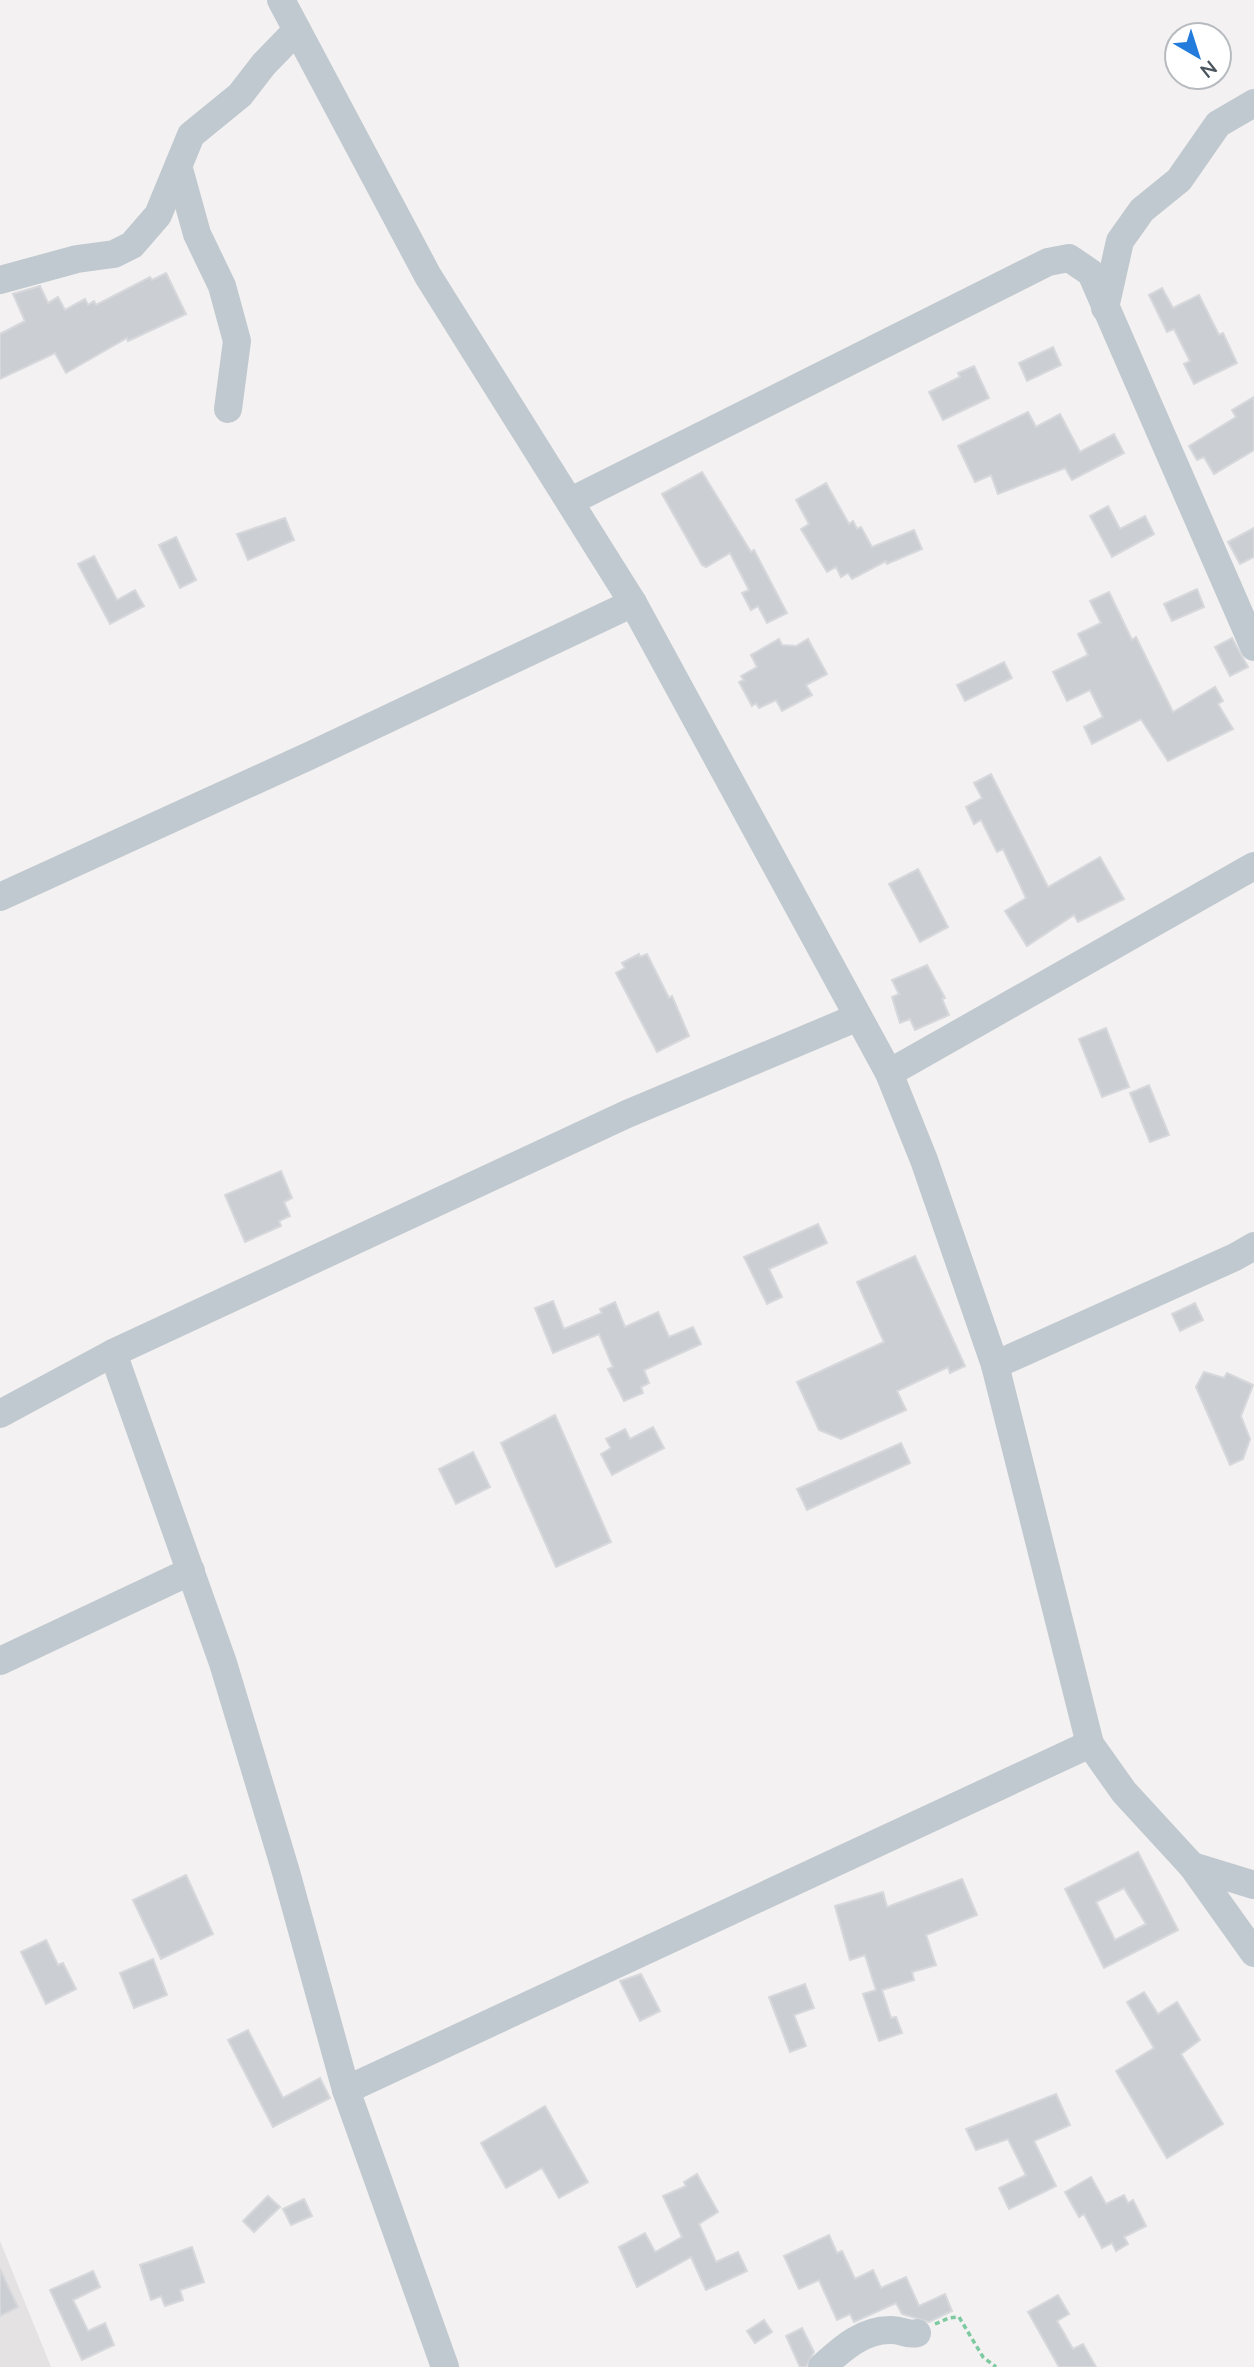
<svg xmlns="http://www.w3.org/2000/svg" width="1254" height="2367" viewBox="0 0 1254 2367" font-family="Lato,sans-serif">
<rect width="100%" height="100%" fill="#f3f1f1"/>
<!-- education -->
<path fill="#e4e2e3" d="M 0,2241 L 51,2367 L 0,2367 Z"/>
<!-- building -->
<g fill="#cbced3" stroke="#d6d8dc" stroke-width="2" fill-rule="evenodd">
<path d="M 166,273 L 186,314 L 128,341 L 127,338 L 66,373 L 55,353 L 0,379 L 0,334 L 25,321 L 13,294 L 40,286 L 48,303 L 58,297 L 65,310 L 85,299 L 88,305 L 94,301 L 96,305 L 150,277 L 152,280 Z"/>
<path d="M 1162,288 L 1173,308 L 1199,295 L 1219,335 L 1223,333 L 1237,363 L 1194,384 L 1184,364 L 1190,361 L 1174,329 L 1167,332 L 1149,295 Z"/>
<path d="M 1053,347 L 1061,365 L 1027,381 L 1019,363 Z"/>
<path d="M 974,366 L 989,398 L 943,420 L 929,392 L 960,377 L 958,373 Z"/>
<path d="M 1254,397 L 1254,450 L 1214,474 L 1204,457 L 1197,460 L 1189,446 L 1236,417 L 1232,410 Z"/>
<path d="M 1028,412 L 1036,427 L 1060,414 L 1080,452 L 1114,434 L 1124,453 L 1072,480 L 1065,468 L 998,494 L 991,475 L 975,482 L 958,446 Z"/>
<path d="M 702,472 L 751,552 L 754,550 L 787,613 L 767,623 L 758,606 L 751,610 L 742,593 L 749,590 L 730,553 L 706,567 L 702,565 L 662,494 Z"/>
<path d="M 826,483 L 849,524 L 853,521 L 857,529 L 861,527 L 872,547 L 914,530 L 922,549 L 887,564 L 886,561 L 852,579 L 848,573 L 841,577 L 836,567 L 827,572 L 801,529 L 809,524 L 796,500 Z"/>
<path d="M 1108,506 L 1120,529 L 1145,516 L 1154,534 L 1112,557 L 1090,516 Z"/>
<path d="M 285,518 L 294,540 L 248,560 L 237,534 Z"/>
<path d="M 1254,528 L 1254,557 L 1240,564 L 1228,542 Z"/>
<path d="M 176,537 L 196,580 L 180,588 L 159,545 Z"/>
<path d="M 94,556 L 117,600 L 135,590 L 144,606 L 110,624 L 78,564 Z"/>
<path d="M 1197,589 L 1204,607 L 1172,621 L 1164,604 Z"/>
<path d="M 1109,592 L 1132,640 L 1136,637 L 1173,712 L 1215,687 L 1223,701 L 1218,704 L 1233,729 L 1168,761 L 1141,719 L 1092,744 L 1084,727 L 1103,717 L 1090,690 L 1067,701 L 1053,672 L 1088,655 L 1078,634 L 1101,623 L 1090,601 Z"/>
<path d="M 1232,638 L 1248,667 L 1230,676 L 1215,647 Z"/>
<path d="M 779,639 L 782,645 L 796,646 L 808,639 L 827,674 L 806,685 L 812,695 L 782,711 L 776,700 L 759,708 L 756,703 L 752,706 L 739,682 L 744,680 L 741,676 L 757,667 L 751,655 Z"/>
<path d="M 1004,662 L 1012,678 L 965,701 L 957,685 Z"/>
<path d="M 991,774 L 1048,887 L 1100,857 L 1124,899 L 1078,922 L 1074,915 L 1027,946 L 1005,911 L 1026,898 L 1003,849 L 997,852 L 981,820 L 974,824 L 966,807 L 982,798 L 974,783 Z"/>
<path d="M 918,869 L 948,927 L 920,942 L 889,884 Z"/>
<path d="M 639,954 L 640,957 L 647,954 L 669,998 L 672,996 L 689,1036 L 657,1052 L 616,973 L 625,968 L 622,963 Z"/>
<path d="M 927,965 L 945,998 L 942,999 L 949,1015 L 915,1030 L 910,1019 L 900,1023 L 892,997 L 899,994 L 892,980 Z"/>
<path d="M 1106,1028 L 1129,1087 L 1102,1097 L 1079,1039 Z"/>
<path d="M 1149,1085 L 1169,1135 L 1150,1142 L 1130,1093 Z"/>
<path d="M 281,1171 L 292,1198 L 284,1202 L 290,1216 L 279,1221 L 281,1226 L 245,1242 L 225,1195 Z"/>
<path d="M 818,1224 L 827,1243 L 769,1269 L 782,1297 L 767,1304 L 744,1257 Z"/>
<path d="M 915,1256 L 965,1366 L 950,1373 L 948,1367 L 897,1391 L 906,1410 L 841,1439 L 819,1430 L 797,1382 L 884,1342 L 857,1282 Z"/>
<path d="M 553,1301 L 564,1329 L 602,1313 L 600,1309 L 615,1302 L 625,1327 L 658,1312 L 669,1337 L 693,1327 L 701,1344 L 644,1370 L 649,1383 L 641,1387 L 643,1393 L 624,1401 L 608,1369 L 613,1367 L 599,1334 L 553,1353 L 535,1308 Z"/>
<path d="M 1195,1303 L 1203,1320 L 1180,1331 L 1172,1314 Z"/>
<path d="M 1204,1372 L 1224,1378 L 1227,1373 L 1253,1385 L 1241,1416 L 1250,1439 L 1243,1459 L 1230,1465 L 1196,1387 Z"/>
<path d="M 555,1415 L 611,1542 L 556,1567 L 501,1443 Z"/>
<path d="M 653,1427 L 664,1448 L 612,1475 L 601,1454 L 611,1448 L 606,1439 L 625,1429 L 630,1439 Z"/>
<path d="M 901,1443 L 910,1463 L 807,1510 L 797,1489 Z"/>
<path d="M 473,1452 L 490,1487 L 456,1504 L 439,1469 Z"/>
<path d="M 1138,1852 L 1178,1930 L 1104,1968 L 1065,1889 ZM 1124,1888 L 1146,1924 L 1115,1940 L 1096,1902 Z"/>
<path d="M 186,1875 L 213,1934 L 161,1959 L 133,1900 Z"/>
<path d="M 962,1879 L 977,1915 L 926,1935 L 936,1965 L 912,1972 L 914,1980 L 882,1990 L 891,2018 L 896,2017 L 902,2033 L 879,2041 L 863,1994 L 876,1990 L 865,1955 L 850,1960 L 835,1906 L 883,1892 L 887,1907 Z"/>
<path d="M 46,1940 L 58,1965 L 63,1963 L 76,1989 L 46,2004 L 21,1952 Z"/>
<path d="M 153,1959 L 167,1995 L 134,2008 L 120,1973 Z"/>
<path d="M 641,1974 L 660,2011 L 640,2021 L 620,1981 Z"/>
<path d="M 805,1984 L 814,2008 L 794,2015 L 806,2046 L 790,2052 L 769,1997 Z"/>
<path d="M 1144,1992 L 1158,2014 L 1177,2002 L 1200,2040 L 1181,2054 L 1223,2124 L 1167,2158 L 1116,2071 L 1154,2048 L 1127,2002 Z"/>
<path d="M 248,2030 L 283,2098 L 320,2078 L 330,2098 L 273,2127 L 228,2040 Z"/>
<path d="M 1056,2094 L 1070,2125 L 1034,2141 L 1056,2186 L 1009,2209 L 999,2188 L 1026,2175 L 1008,2139 L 976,2150 L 966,2129 Z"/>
<path d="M 545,2106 L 588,2182 L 559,2198 L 542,2168 L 506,2188 L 481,2143 Z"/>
<path d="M 697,2174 L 718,2212 L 699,2224 L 716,2262 L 738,2252 L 747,2271 L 706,2290 L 691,2257 L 637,2287 L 619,2247 L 645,2233 L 655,2252 L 682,2237 L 663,2196 L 686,2186 L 684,2182 Z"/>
<path d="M 1091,2177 L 1106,2204 L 1124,2195 L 1128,2203 L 1133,2200 L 1146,2226 L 1124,2237 L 1128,2244 L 1116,2251 L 1112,2243 L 1102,2248 L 1084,2214 L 1079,2217 L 1065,2192 Z"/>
<path d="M 268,2196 L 280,2207 L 254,2232 L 243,2221 Z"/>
<path d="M 304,2199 L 312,2216 L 291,2225 L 283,2209 Z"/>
<path d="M 829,2235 L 837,2253 L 842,2251 L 855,2279 L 873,2270 L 881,2288 L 906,2277 L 919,2306 L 945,2294 L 952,2311 L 929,2322 L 902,2314 L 896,2303 L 854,2322 L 850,2314 L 837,2320 L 819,2280 L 799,2289 L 784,2256 Z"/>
<path d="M 192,2247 L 204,2282 L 180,2290 L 183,2300 L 165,2306 L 161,2296 L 151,2300 L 140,2265 Z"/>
<path d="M 0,2269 L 18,2307 L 0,2316 Z"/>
<path d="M 93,2271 L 100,2287 L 73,2300 L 88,2331 L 105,2323 L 114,2345 L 82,2360 L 50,2290 Z"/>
<path d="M 1058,2295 L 1069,2314 L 1057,2321 L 1073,2349 L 1083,2344 L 1096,2367 L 1059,2367 L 1028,2312 Z"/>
<path d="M 764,2320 L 772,2332 L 755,2343 L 747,2331 Z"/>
<path d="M 802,2328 L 814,2352 L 806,2367 L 800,2367 L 786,2336 Z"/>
</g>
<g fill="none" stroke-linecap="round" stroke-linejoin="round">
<!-- path -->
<path stroke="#7dcaa1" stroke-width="3.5" stroke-dasharray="5 3.5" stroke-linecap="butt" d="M 935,2324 L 949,2318 L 959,2317 L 983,2357 L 996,2367"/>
<!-- minor -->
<g stroke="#c0c9cf" stroke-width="28">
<path d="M 281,0 L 428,276 L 633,603 L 889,1073 L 924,1160 L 995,1365 L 1090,1744 L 1124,1792 L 1192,1866 L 1254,1953"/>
<path d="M 179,169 L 197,234 L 222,286 L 237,341 L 228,409"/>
<path d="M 0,280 L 77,259 L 114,254 L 132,245 L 158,215 L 191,135 L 240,95 L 264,64 L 297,30"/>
<path d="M 1105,308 L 1120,241 L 1142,210 L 1179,180 L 1218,124 L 1254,103"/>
<path d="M 571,501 L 1048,262 L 1069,258 L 1091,273 L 1254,647"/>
<path d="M 0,897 L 309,756 L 633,603"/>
<path d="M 889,1073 L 1254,866"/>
<path d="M 113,1353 L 223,1663 L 286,1872 L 346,2090 L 445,2367"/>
<path d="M 995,1365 L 1235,1257 L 1254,1246"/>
<path d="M 0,1414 L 113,1353 L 627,1114 L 858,1017"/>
<path d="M 0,1661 L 191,1571"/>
<path d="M 1192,1866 L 1254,1885"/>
<path d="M 346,2090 L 1090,1744"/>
<path d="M 822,2367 C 842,2349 862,2330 890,2330 C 901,2329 907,2336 917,2333"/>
</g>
</g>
<!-- north arrow -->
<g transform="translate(1198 56) rotate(141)"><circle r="33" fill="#ffffff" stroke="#b7bbbf" stroke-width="2"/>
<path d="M0-5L12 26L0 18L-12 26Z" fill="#237cdb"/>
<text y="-10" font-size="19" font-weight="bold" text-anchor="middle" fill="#4a555e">N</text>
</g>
</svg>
